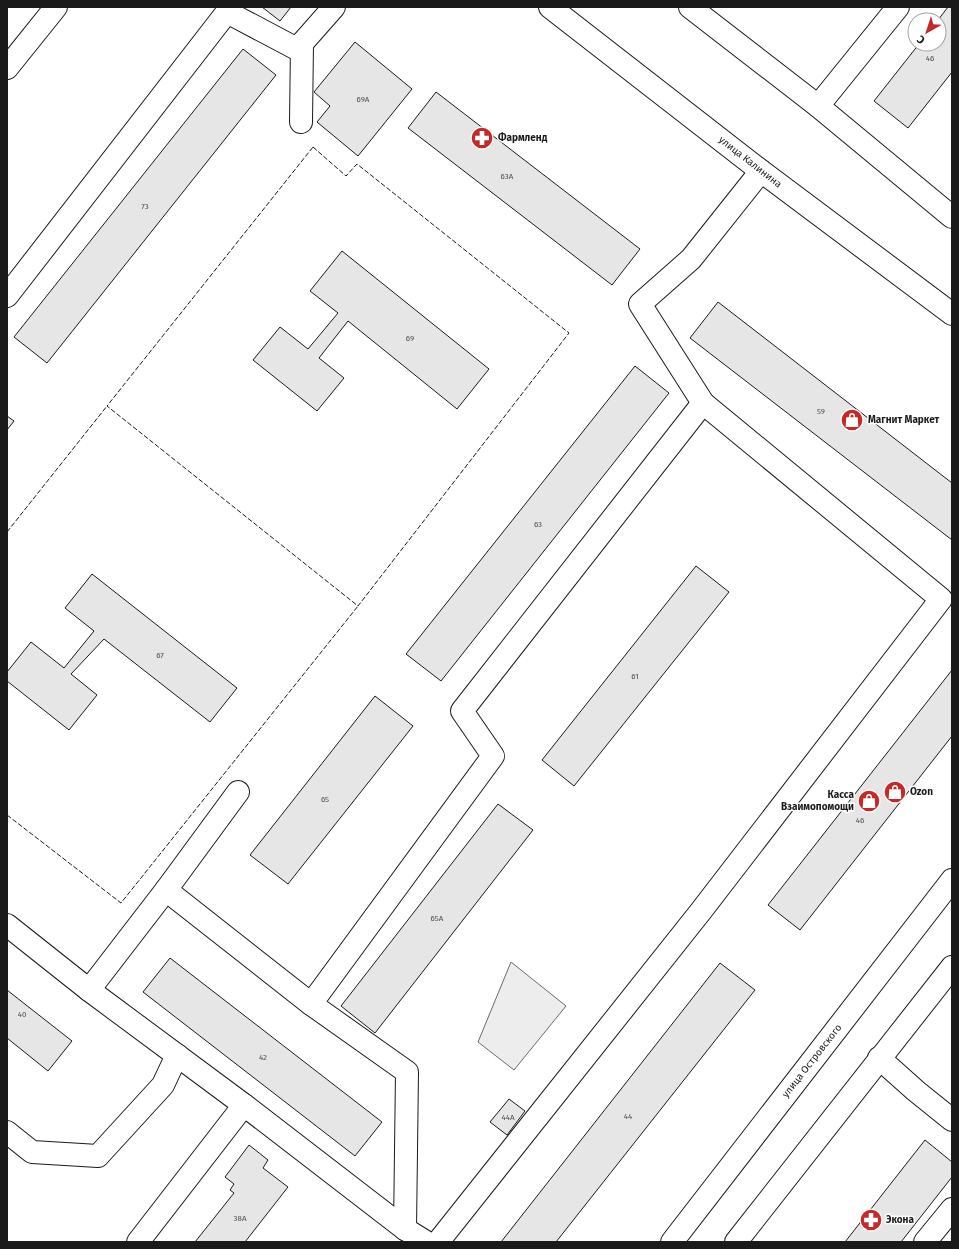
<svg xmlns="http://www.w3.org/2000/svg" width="959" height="1249" viewBox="0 0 959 1249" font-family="'Fira Sans',sans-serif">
<rect width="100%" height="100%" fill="#fff"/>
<!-- built -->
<path fill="#ededed" stroke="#6a6a6a" d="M 511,962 L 566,1006 L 514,1070 L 478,1042 Z"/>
<!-- building -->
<g fill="#e6e6e6" stroke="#1a1a1a">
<path d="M 262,7 L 291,7 L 280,21 Z"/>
<path d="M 948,7 L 952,7 L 952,72 L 908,128 L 874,101 L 919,44 L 939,44 L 938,20 Z"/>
<path d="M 355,42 L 412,89 L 358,156 L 317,122 L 330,106 L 314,92 Z"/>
<path d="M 243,49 L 276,75 L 47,363 L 14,337 Z"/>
<path d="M 436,92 L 640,249 L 612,285 L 408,128 Z"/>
<path d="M 342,251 L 489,369 L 457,409 L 348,321 L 319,358 L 344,378 L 317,411 L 253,360 L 280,327 L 308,349 L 338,313 L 310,291 Z"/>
<path d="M 718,302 L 952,483 L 952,540 L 690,338 Z"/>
<path d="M 635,366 L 669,393 L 441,681 L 406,654 Z"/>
<path d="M 7,416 L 14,421 L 7,430 Z"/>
<path d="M 696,566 L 729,592 L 574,786 L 542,760 Z"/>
<path d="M 92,574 L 237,688 L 210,722 L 104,639 L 71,674 L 97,695 L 69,730 L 7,681 L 7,672 L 31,642 L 64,668 L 94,631 L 65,608 Z"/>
<path d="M 952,670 L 952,736 L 800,930 L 768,905 Z"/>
<path d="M 375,696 L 413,726 L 288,884 L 250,855 Z"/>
<path d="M 498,804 L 533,830 L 375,1033 L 341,1006 Z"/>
<path d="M 170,958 L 382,1122 L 355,1156 L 143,992 Z"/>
<path d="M 720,963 L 755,990 L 556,1242 L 501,1242 Z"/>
<path d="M 7,990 L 72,1041 L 48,1071 L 7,1038 Z"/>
<path d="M 509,1099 L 525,1111 L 507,1135 L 490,1122 Z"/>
<path d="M 925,1140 L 952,1162 L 952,1177 L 901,1242 L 845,1242 Z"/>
<path d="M 249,1145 L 268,1160 L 263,1168 L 288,1187 L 245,1242 L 195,1242 L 234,1193 L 230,1190 L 234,1184 L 225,1177 Z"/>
</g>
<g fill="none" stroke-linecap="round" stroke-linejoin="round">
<!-- minor casing -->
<g stroke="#1a1a1a" stroke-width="24">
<g id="minor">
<path d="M 550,7 L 761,171 L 952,314"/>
<path d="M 690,7 L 818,106 L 952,217"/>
<path d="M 7,68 L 56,7"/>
<path d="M 818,106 L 898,7"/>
<path d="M 301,122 L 302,43"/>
<path d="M 7,296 L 227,12 L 297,49 L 334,7"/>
<path d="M 703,403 L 640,304 L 691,259 L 761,171"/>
<path d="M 238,792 L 166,890 L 311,1004"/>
<path d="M 7,925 L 89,990 L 244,1105 L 405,1229 L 426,1242"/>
<path d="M 89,990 L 166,890"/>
<path d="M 879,1058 L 916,1091 L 952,1120"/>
<path d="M 7,1132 L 32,1152 L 98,1156 L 163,1085 L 177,1055"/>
<path d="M 405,1229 L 407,1072 L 311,1004 L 493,756 L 462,711 L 703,403 L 941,599 L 701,911 L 438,1242"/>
<path d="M 138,1242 L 244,1105"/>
<path d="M 925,1242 L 952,1209"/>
</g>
</g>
<!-- major casing -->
<g stroke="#1a1a1a" stroke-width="24">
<g id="major">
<path d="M 672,1242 L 952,880"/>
<path d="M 736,1242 L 952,967"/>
</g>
</g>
<!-- minor -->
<use href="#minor" stroke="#fff" stroke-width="22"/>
<!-- major -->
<use href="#major" stroke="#fff" stroke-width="22"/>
<!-- fence -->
<g stroke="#1a1a1a" stroke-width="1" stroke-dasharray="5 2" stroke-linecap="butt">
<path d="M 313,147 L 346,176 L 357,164 L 569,333 L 358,606 L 107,406 Z"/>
<path d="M 7,532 L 107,406 L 108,406"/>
<path d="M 7,815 L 121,903 L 358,606"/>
</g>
</g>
<!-- icons -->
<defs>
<g id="pharmacy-disc" transform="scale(1.15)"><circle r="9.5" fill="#c62828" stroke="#fff"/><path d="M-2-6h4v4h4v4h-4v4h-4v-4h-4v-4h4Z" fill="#fff"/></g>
<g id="shop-disc" transform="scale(1.15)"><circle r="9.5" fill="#c62828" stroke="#fff"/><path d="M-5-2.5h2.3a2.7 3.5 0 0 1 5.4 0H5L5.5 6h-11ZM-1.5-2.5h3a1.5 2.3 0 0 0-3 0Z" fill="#fff"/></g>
</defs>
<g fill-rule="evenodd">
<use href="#pharmacy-disc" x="482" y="138"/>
<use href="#shop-disc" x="852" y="420"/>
<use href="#shop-disc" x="895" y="792"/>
<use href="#shop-disc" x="869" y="801"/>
<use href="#pharmacy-disc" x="871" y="1220"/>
</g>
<g text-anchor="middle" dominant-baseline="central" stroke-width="3" stroke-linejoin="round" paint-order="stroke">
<!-- number labels -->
<g font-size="8" fill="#4d4d4d">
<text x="930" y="58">46</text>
<text x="363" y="99">69А</text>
<text x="507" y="176">63А</text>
<text x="145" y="206">73</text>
<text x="410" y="338">69</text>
<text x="821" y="411">59</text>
<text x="538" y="524">63</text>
<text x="160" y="655">67</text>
<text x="635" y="676">61</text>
<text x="325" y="799">65</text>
<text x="860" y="820">46</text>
<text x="437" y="918">65А</text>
<text x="22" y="1014">40</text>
<text x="263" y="1057">42</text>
<text x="628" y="1116">44</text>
<text x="508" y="1117">44А</text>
<text x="240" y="1218">38А</text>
</g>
<!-- poi labels -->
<g font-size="10" font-weight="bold" fill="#1a1a1a" stroke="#fff" text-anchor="start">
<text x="498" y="138">Фармленд</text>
<text x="868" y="420">Магнит Маркет</text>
<text x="910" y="792">Ozon</text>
<text x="854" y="795" text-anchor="end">Касса<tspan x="854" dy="12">Взаимопомощи</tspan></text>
<text x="886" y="1220">Экона</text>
</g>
<!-- street labels -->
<g font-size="10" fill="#1a1a1a" stroke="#fff">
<text transform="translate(750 162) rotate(38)">улица Калинина</text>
<text transform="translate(812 1061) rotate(-52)">улица Островского</text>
</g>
</g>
<!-- border -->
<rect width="959" height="1249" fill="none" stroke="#1a1a1a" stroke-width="16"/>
<!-- north arrow -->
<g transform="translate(927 32) rotate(219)"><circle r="19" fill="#ffffff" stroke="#a3a3a3"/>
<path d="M0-3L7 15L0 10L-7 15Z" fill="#c62828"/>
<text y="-6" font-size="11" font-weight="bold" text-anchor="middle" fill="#1a1a1a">С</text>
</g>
</svg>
